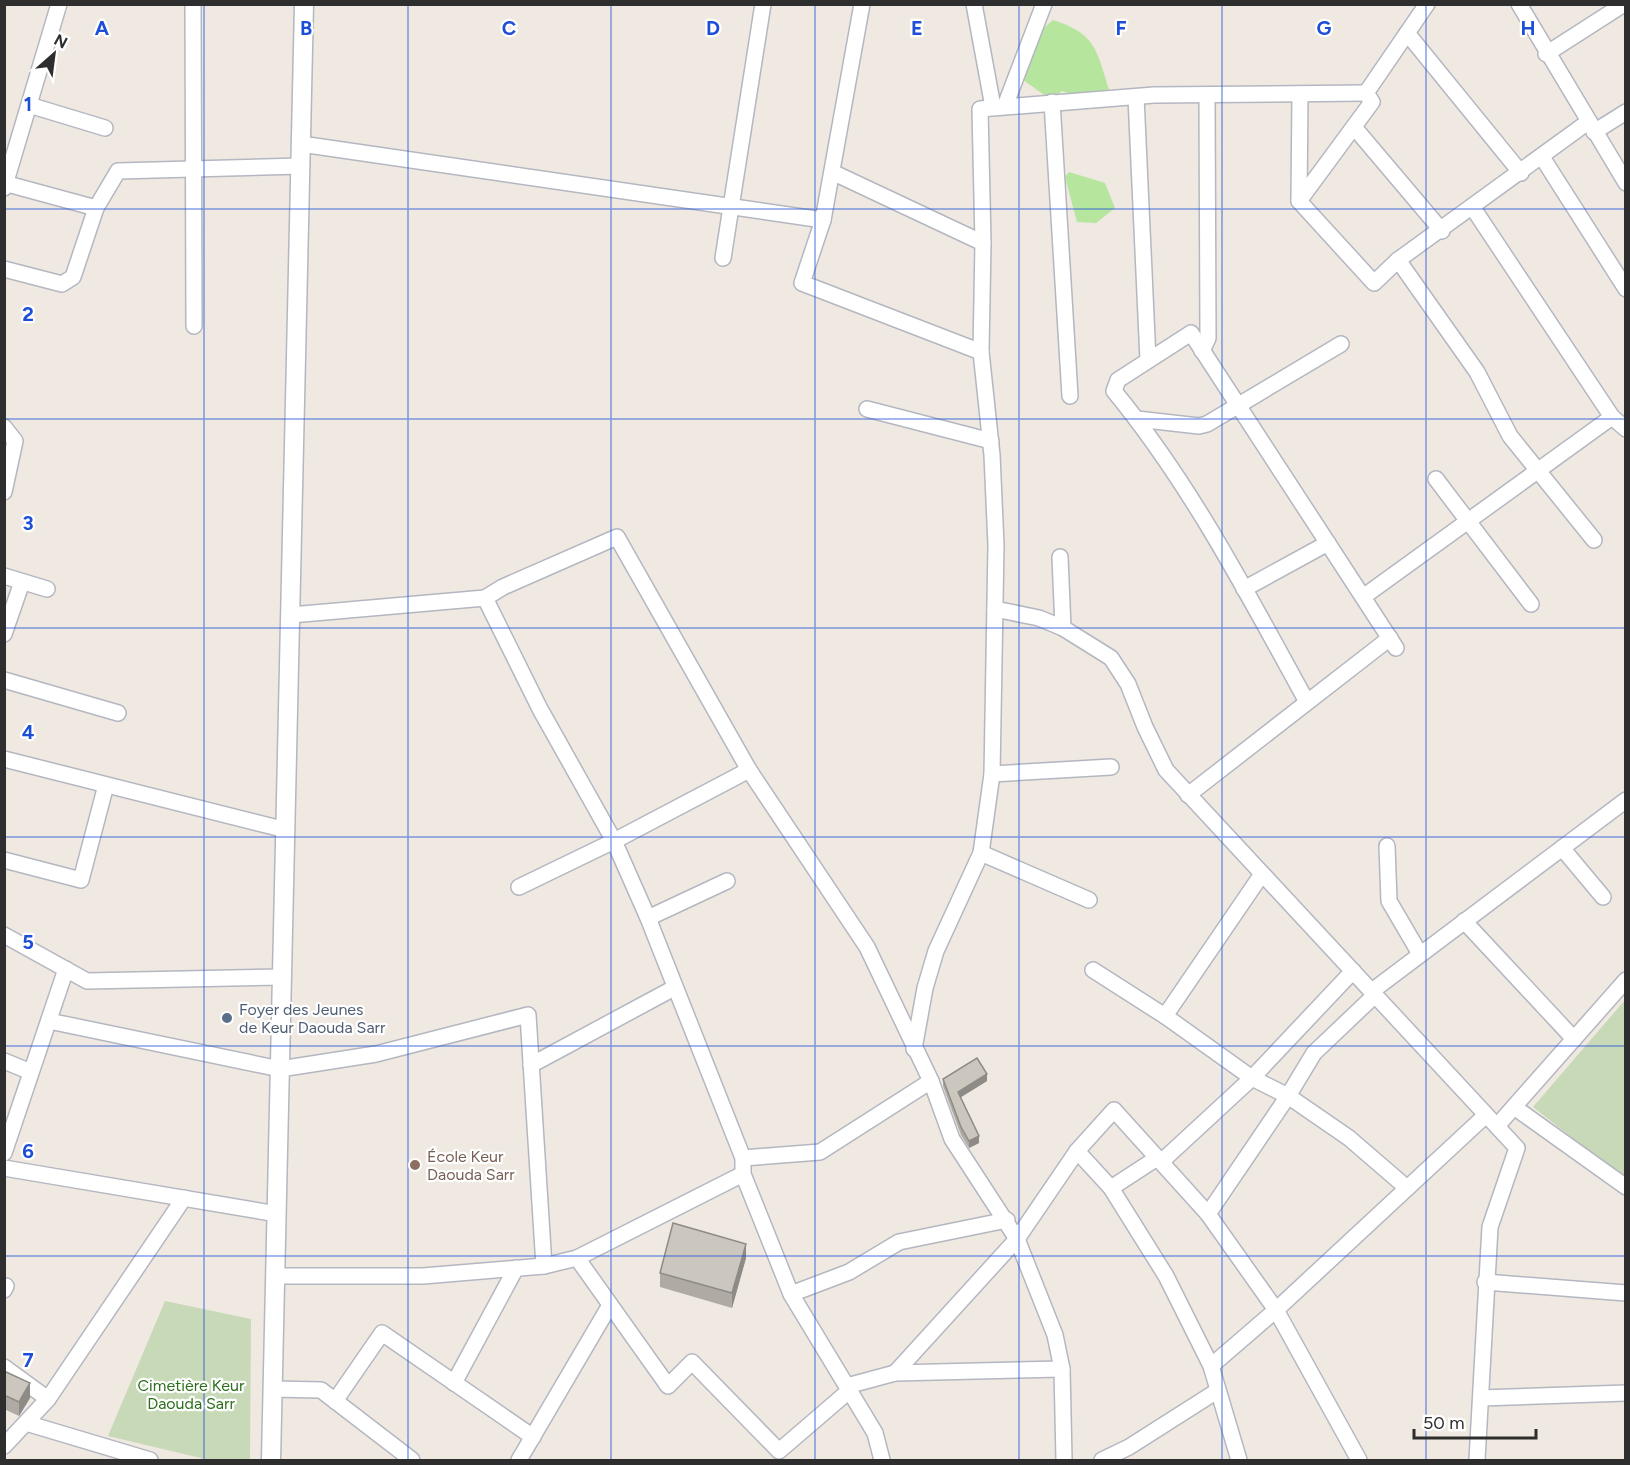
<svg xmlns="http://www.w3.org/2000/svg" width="1630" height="1465" viewBox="0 0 1630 1465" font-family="Figtree,sans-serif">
<rect width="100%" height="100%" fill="#efe9e1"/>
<!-- green -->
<g fill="#b6e59e">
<path d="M 1053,20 C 1096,34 1096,49 1109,89 L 1087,100 L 1062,91 L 1051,100 L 1022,79 L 1040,31 Z"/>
<path d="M 1069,172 L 1105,183 L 1115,208 L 1096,223 L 1077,222 L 1065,177 Z"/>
</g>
<!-- cemetery -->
<g fill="#c8d9b8">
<path d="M 1625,1000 L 1625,1179 L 1533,1107 Z"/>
<path d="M 165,1301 L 251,1319 L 250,1460 L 209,1460 L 108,1436 Z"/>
</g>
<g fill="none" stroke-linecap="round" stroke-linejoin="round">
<!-- minor casing -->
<g stroke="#b4b7c1" stroke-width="18">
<g id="minor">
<path d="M 193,4 L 194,326"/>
<path d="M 862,4 L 823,220 L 802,283 L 981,352"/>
<path d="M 974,4 L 993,107"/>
<path d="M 1519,4 L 1626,183"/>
<path d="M 1407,33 L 1521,173"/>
<path d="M 1546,54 L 1624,4"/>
<path d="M 1366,93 L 1427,4"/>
<path d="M 1300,94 L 1299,201 L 1374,283 L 1398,260 L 1588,122"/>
<path d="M 1136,97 L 1148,360"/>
<path d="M 1052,102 L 1070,396"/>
<path d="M 29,105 L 105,128"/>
<path d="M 1005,106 L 1044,4"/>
<path d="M 1354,127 L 1442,231"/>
<path d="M 1594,132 L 1626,112"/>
<path d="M 301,144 L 823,220"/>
<path d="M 1542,157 L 1626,289"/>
<path d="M 832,172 L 983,243"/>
<path d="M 4,183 L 96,208"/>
<path d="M 4,188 L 59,4"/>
<path d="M 1299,201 L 1372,102 L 1366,93"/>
<path d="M 1473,208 L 1612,417 L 1626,429"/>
<path d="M 723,258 L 763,4"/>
<path d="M 1398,260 L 1477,372 L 1510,436 L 1594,540"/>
<path d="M 4,269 L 62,284 L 73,277 L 96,208 L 118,171 L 301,166"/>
<path d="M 1202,351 L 1208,338 L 1207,95"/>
<path d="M 867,409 L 991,441"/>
<path d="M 1137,419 L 1199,426 L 1207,424 L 1341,344"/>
<path d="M 4,427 L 15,441 L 4,492"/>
<path d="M 1436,479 L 1531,604"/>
<path d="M 1060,557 L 1063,628 L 1111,658 L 1128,684 L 1145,727 L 1166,770 L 1517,1148 L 1490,1227 L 1477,1460"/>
<path d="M 4,576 L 47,589"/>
<path d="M 1244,589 L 1328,543"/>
<path d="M 1363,597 L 1612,417"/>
<path d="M 485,598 L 540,709 L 614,841 L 648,918 L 743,1158 L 743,1174 L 791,1294 L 875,1433 L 882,1460"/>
<path d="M 995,609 L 1039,618 L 1063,628"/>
<path d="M 291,615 L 485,598 L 503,587 L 617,537 L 749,770 L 867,947 L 931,1081 L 952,1139 L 1017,1239 L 1055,1335 L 1062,1369 L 1064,1460"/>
<path d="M 4,634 L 22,582"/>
<path d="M 4,680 L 118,713"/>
<path d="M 1307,702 C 1248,595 1192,486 1114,391 L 1118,380 L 1191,333 L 1396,648"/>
<path d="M 4,759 L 286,830"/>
<path d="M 992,774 L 1111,767"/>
<path d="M 1188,795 L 1390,638"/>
<path d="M 1387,846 L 1389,901 L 1420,954"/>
<path d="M 1562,848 L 1603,897"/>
<path d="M 981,853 L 1089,900"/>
<path d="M 4,860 L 81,880 L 106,785"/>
<path d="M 519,887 L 614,841 L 749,770"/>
<path d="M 648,918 L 727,881"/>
<path d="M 1464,921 L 1574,1039"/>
<path d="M 4,935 L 87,981 L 282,977"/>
<path d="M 1093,970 L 1165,1016 L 1252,1078 L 1288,1096 L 1349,1138 L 1407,1188"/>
<path d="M 1372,991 L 1626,800"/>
<path d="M 1165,1016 L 1262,874"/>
<path d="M 49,1021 L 280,1069 L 376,1054 L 528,1015 L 544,1266"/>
<path d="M 914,1049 L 925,988 L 936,951 L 981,853 L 992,774 L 996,545 L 992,455 L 981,352 L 983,243 L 980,109 L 1154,95 L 1366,93"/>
<path d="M 4,1061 L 31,1072"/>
<path d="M 531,1065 L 674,988"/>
<path d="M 1514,1107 L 1626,1187"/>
<path d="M 1497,1126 L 1626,980"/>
<path d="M 1077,1151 L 1111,1188 L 1166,1276 L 1211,1366 L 1239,1460"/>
<path d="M 4,1153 L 66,969"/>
<path d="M 743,1158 L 820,1152 L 931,1081"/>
<path d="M 1161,1162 L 1252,1078 L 1353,971"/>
<path d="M 4,1168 L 277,1214"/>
<path d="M 1111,1188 L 1157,1158"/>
<path d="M 1208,1214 L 1288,1096 L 1314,1053 L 1375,995"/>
<path d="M 577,1258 L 668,1386 L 692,1362 L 779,1451 L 850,1390"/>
<path d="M 276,1276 L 423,1276 L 544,1266 L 577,1258 L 743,1174"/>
<path d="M 1485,1282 L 1626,1293"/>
<path d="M 4,1290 L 6,1286"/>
<path d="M 791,1294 L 849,1272 L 899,1242 L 1007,1220"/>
<path d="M 1211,1366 L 1276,1310 L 1486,1115"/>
<path d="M 4,1367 L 48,1399"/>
<path d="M 895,1373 L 1017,1239 L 1077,1151 L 1114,1110 L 1208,1214 L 1276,1310 L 1359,1460"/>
<path d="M 454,1383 L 516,1268"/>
<path d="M 847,1386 L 895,1373 L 1062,1369"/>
<path d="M 273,1389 L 321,1390 L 412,1460"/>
<path d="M 1481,1398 L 1626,1393"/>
<path d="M 335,1401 L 382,1333 L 533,1437"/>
<path d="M 26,1423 L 150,1460"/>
<path d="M 4,1446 L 48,1399 L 184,1198"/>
<path d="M 519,1460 L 610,1305"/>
<path d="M 1102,1460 L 1129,1447 L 1217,1391"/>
</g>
</g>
<!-- tertiary casing -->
<g stroke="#b4b7c1" stroke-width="21">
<path id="tertiary" d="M 271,1460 L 304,4"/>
</g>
<!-- minor -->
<use href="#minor" stroke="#fff" stroke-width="15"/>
<!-- tertiary -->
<use href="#tertiary" stroke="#fff" stroke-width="18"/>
</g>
<!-- wall -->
<g fill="#afaba4">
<path d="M 943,1079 L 987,1081 L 961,1097 L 979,1143 L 969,1148 L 961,1135 L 943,1086 Z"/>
<path d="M 746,1258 L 732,1308 L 660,1287 L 660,1273 Z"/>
<path d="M 4,1371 L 30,1398 L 19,1416 L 4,1409 Z"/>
</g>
<!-- shaded-wall -->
<g fill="#8e8b86">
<path d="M 987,1074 L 987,1081 L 958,1099 L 958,1092 Z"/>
<path d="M 979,1136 L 979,1143 L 969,1148 L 969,1141 Z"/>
<path d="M 746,1244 L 746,1258 L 732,1308 L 732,1293 Z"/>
<path d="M 30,1383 L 30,1398 L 19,1416 L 19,1402 Z"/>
</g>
<!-- building -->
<g fill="#cbc7bf" stroke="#8e8b86" stroke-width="1.5">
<path d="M 977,1058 L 987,1074 L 958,1092 L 979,1136 L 969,1141 L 961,1127 L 943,1079 Z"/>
<path d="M 673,1223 L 746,1244 L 732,1293 L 660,1273 Z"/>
<path d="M 4,1371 L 30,1383 L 19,1402 L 4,1395 Z"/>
</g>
<!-- grid -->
<path fill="none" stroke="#1d4ed8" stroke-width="1.5" stroke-opacity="0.55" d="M 204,4 L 204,1460M 408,4 L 408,1460M 611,4 L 611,1460M 815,4 L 815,1460M 1019,4 L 1019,1460M 1222,4 L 1222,1460M 1426,4 L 1426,1460M 4,209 L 1626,209M 4,419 L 1626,419M 4,628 L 1626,628M 4,837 L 1626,837M 4,1046 L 1626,1046M 4,1256 L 1626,1256"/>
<!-- markers -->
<circle fill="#5c6f8a" stroke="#fff" stroke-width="2" cx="227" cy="1018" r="6"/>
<circle fill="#8d6e63" stroke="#fff" stroke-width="2" cx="415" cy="1165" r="6"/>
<g text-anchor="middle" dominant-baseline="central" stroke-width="4.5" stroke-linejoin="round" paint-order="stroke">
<!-- service labels -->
<g font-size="16" fill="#4e5e75" stroke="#fff" text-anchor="start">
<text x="239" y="1009">Foyer des Jeunes<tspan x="239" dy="18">de Keur Daouda Sarr</tspan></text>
</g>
<!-- education labels -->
<g font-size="16" fill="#785e54" stroke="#fff" text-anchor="start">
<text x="427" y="1156">École Keur<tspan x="427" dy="18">Daouda Sarr</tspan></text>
</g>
<!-- park labels -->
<g font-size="16" fill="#2c6e1b" stroke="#fff">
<text x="191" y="1385">Cimetière Keur<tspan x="191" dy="18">Daouda Sarr</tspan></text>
</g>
</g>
<g font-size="20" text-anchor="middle" font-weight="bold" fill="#1d4ed8" stroke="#fff" stroke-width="4.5" stroke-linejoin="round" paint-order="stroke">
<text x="102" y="35">A</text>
<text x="306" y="35">B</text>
<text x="509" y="35">C</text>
<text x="713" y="35">D</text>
<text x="917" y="35">E</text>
<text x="1121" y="35">F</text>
<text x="1324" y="35">G</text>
<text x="1528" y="35">H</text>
<text x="28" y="111">1</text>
<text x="28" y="321">2</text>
<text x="28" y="530">3</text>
<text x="28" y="739">4</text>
<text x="28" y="949">5</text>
<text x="28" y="1158">6</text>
<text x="28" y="1367">7</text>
</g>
<!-- border -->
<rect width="1630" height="1465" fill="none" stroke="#2e2e2e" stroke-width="12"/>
<!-- north arrow -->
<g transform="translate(54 54) rotate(28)" stroke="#ffffff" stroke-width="4.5" paint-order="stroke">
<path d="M0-4.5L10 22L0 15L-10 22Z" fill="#2e2e2e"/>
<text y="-9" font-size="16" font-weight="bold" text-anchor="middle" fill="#2e2e2e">N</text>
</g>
<!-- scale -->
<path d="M1414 1429v9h122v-9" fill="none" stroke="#2e2e2e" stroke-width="3"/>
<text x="1423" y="1429" font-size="18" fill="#2e2e2e" stroke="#ffffff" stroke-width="4.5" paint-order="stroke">50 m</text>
</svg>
